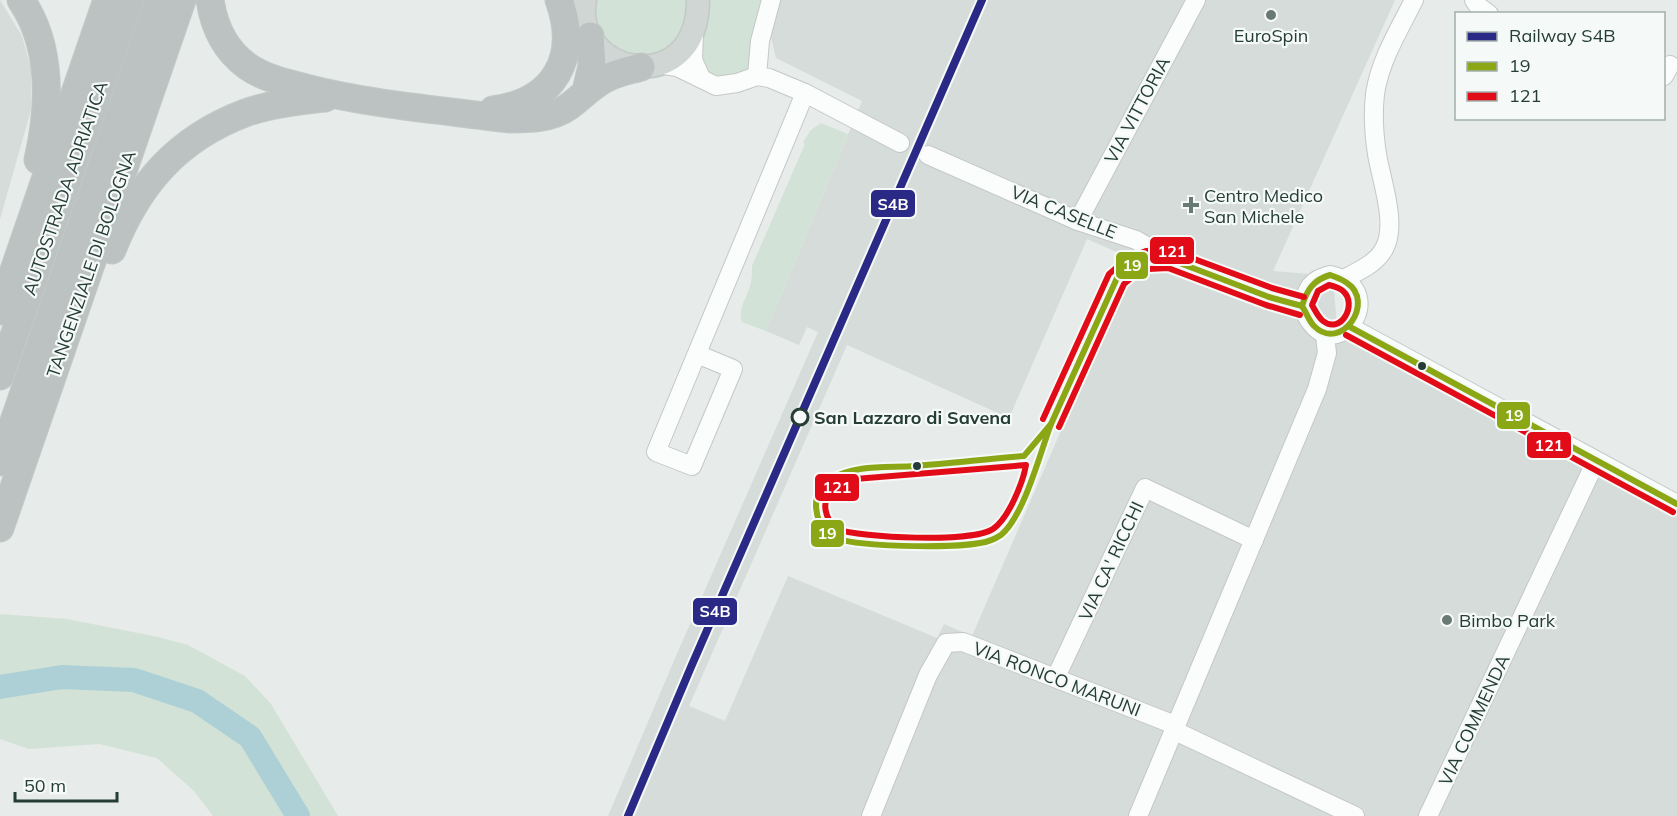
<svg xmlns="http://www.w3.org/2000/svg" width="1677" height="816" viewBox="0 0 1677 816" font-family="Mulish,sans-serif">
<rect width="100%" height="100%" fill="#e7ebe9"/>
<!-- built -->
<g fill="#d5dcd9" fill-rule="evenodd">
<path d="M 0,0 L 22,36 L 31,69 L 31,110 L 0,219 Z"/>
<path d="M 771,0 L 1395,0 L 1273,271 L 1333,276 L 1337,329 L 1677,508 L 1677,816 L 608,816 L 676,656 L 818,332 L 807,327 L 799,345 L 766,331 L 862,101 L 776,58 L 769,29 ZM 1087,239 L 1135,260 L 972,636 L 944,624 L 937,638 L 788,576 L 725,721 L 689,706 L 847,345 L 1009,418 Z"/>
</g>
<!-- green -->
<g fill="#d2e2d6">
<path d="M 596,0 L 687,0 C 686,9 686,19 684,28 C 672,65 619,62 601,32 C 595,22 596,11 596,0 Z"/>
<path d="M 698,0 L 771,0 L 757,76 L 701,78 Z"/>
<path d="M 821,123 L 848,134 L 766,331 L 742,322 C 737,308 749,295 751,282 C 752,277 752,271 752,266 L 805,144 L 803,142 L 811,130 Z"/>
<path d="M 0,614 L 67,619 L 158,637 L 188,645 L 245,676 L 271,704 L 338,816 L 213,816 L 194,791 L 157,758 L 99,744 L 29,749 L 0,739 Z"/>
</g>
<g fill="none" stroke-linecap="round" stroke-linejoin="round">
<!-- river -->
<path stroke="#acd0d5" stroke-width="24" d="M 0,687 L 62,677 L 134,680 L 197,701 L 250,737 L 298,816"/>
<!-- minor casing -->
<g stroke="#c4c8c6" stroke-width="20">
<g id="minor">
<path d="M 1474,0 L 1478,6 L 1489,14"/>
<path d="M 694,33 L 693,60 L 701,78"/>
<path d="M 658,64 L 677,67 L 716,86 L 737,83 L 757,76 L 769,78 L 805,93 L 900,143"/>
<path d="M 757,76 L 760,41 L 771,0"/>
<path d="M 1664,76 L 1670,65"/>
<path d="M 928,155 L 1078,221 L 1136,240 L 1169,259 L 1269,297 L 1302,306"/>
<path d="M 1078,221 L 1196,0"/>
<path d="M 1330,275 C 1396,289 1331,380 1302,306 C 1307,289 1311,279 1330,275 Z"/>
<path d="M 1344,279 C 1358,271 1376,264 1384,249 C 1398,224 1381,180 1377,154 C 1374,135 1373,112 1375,94 C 1380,60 1399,30 1414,0"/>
<path d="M 1350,327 L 1677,504"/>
<path d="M 697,354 L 733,369 L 692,466 L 656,452 L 805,93"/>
<path d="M 1056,677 L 1145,488 L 1254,540"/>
<path d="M 1173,730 L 1355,816"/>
<path d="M 871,816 L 928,675 L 946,643 L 963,642 L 1175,725"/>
<path d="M 1138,816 L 1317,389 L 1327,353 L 1325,335"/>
<path d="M 1428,816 L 1596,461"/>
</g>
</g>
<!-- major casing -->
<g stroke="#c2cac7" stroke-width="25">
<path id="major" d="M 585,0 C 571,75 698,101 698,0"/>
</g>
<!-- highway casing -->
<g stroke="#c2cac7" stroke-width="29">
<g id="highway">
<path d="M 21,0 C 53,47 50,107 38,160"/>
<path d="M 210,0 C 214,27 225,50 247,66 C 264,78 286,83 306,88 C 372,105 442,110 509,119 C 529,119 551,119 568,107 C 582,97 593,84 609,77 C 619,72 631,70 641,67"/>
<path d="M 586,91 L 592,66 L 590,36"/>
<path d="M 493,110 C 554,102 580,58 559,0"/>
<path d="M 112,250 C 138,184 177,139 245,113 C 270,104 299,101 325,98"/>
<path d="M 0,311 L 107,0"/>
<path d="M 0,376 L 130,0"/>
<path d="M 0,462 L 159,0"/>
<path d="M 0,528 L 182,0"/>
</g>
</g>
<!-- minor -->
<use href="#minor" stroke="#fbfcfc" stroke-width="18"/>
<!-- major -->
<use href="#major" stroke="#cfd6d4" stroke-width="22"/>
<!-- highway -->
<use href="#highway" stroke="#bcc2c1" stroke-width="27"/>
<!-- bus-1 casing -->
<g stroke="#f5f9f7" stroke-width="10">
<g id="bus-1">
<path d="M 1330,275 C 1335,277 1342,279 1347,283 C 1376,302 1341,353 1314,326 C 1309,321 1306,312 1302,306 C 1307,290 1313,280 1330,275 Z"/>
<path d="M 1350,327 L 1677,504"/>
<path d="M 1051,424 C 1040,453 1024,516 1001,535 C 995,539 988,542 980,543 C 955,548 851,548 831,536 C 821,530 816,516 816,505 C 816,494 822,484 831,479 C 856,464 888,468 915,466 C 952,463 988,459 1024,456 Z"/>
<path d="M 1051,424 L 1117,278 L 1131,266 L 1147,260 L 1169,259 L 1269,297 L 1302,306"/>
</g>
</g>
<!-- bus-2 casing -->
<g stroke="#f5f9f7" stroke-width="10">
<g id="bus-2">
<path d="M 1329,285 C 1333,286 1340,288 1343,291 C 1358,304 1341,335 1323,321 C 1318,317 1315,310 1312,305 L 1318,291 Z"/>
<path d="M 1346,335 L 1673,512"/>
<path d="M 1043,419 L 1109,274 L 1128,258 L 1146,251 L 1170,250 L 1272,288 L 1304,297"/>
<path d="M 1059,427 L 1124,284 L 1136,274 L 1149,269 L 1168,268 L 1266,305 L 1300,315"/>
<path d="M 1026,465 C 1023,482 1009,518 993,529 C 972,543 861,538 836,529 C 825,518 821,503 831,490 L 855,479 Z"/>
</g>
</g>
<!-- bus-1 -->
<use href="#bus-1" stroke="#8ca716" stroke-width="6"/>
<!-- bus-2 -->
<use href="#bus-2" stroke="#e20c19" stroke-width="6"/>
<!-- rail-1 casing -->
<g stroke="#f5f9f7" stroke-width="12">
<path id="rail-1" d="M 628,816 L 691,667 L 982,0"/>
</g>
<!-- rail-1 -->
<use href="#rail-1" stroke="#2a2a86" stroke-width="8"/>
</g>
<!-- markers -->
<g fill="#697a75" stroke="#f5f9f7" stroke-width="2">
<circle cx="1271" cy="15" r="6"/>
<path d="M1188 196h6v6h6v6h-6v6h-6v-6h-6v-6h6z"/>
<circle cx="1447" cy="620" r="6"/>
</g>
<g fill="#253d36" stroke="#f5f9f7" stroke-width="2">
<circle cx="1422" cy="366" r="5"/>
<circle cx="917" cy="466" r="5"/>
</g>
<circle fill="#f5f9f7" stroke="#253d36" stroke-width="3" cx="800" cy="417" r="8"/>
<g text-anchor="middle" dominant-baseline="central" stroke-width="4.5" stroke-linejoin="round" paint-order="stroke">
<!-- poi labels -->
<g font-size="18" fill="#253d36" stroke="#f5f9f7" text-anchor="start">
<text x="1271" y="35" text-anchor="middle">EuroSpin</text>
<text x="1204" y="195">Centro Medico<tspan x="1204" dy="21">San Michele</tspan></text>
<text x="1459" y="620">Bimbo Park</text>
</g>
<!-- street labels -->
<g font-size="18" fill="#253d36" stroke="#f5f9f7">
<text transform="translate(1137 110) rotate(-62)">VIA VITTORIA</text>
<text transform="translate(65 188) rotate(-71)">AUTOSTRADA ADRIATICA</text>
<text transform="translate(1064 212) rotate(22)">VIA CASELLE</text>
<text transform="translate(91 264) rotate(-71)">TANGENZIALE DI BOLOGNA</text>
<text transform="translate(1111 561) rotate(-65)">VIA CA' RICCHI</text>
<text transform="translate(1057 679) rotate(21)">VIA RONCO MARUNI</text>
<text transform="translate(1474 720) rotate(-65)">VIA COMMENDA</text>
</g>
<!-- stop labels -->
<g font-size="18" font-weight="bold" fill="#253d36" stroke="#f5f9f7" text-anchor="start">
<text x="814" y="417">San Lazzaro di Savena</text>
</g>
</g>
<g stroke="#f5f9f7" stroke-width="2">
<rect x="870" y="189" width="46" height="29" rx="6" fill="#2a2a86"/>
<rect x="1149" y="236" width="46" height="29" rx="6" fill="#e20c19"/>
<rect x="1115" y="251" width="34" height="29" rx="6" fill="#8ca716"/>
<rect x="1496" y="401" width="35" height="29" rx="6" fill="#8ca716"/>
<rect x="1526" y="431" width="46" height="28" rx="6" fill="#e20c19"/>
<rect x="814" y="473" width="46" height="29" rx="6" fill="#e20c19"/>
<rect x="810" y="519" width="35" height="29" rx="6" fill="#8ca716"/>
<rect x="692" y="597" width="46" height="29" rx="6" fill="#2a2a86"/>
</g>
<g font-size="16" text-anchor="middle" font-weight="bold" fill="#fff">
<text x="893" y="210">S4B</text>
<text x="1172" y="257">121</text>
<text x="1132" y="271">19</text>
<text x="1514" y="421">19</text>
<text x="1549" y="451">121</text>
<text x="837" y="493">121</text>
<text x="827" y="539">19</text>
<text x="715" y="617">S4B</text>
</g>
<!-- legend -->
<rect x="1455" y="12" width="210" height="108" fill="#f5f9f7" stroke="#a2aeaa" stroke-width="1.5"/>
<rect x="1467" y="32" width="30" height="9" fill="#2a2a86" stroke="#a2aeaa" stroke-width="1.5"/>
<text x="1509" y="42" font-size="18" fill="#253d36">Railway S4B</text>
<rect x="1467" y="62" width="30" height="9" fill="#8ca716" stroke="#a2aeaa" stroke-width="1.5"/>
<text x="1509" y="72" font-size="18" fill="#253d36">19</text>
<rect x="1467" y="92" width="30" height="9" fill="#e20c19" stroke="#a2aeaa" stroke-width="1.5"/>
<text x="1509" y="102" font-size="18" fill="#253d36">121</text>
<!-- scale -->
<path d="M15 792v9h102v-9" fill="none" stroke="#253d36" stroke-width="3"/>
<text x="24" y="792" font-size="18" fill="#253d36" stroke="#f5f9f7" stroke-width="4.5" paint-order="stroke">50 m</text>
</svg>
